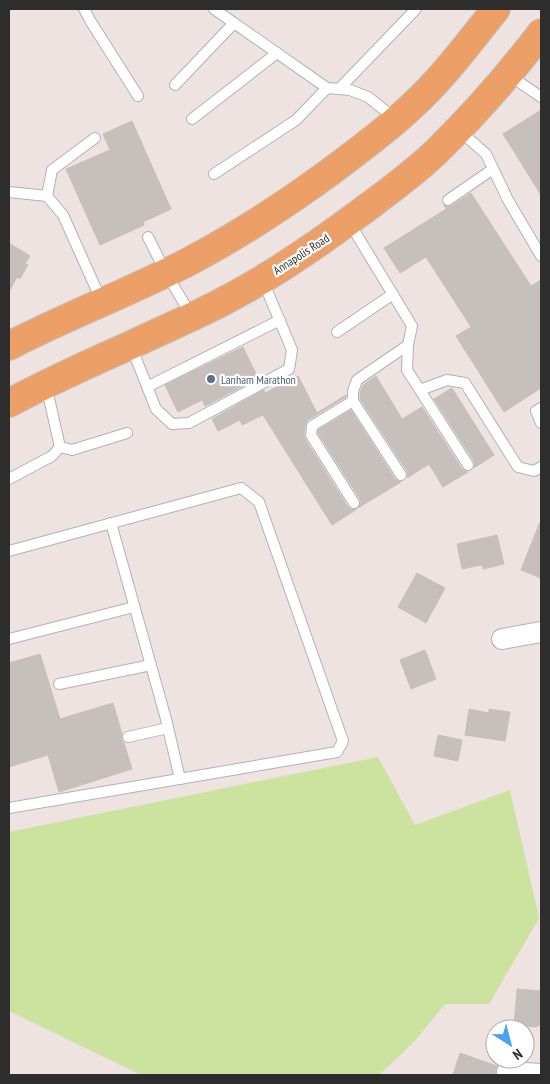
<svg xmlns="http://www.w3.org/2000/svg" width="550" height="1084" viewBox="0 0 550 1084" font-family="'PT Sans Narrow',sans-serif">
<rect width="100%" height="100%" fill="#eee3e0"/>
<!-- green -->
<path fill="#cce29f" d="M 378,757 L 415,825 L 510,790 L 539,918 L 489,1004 L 445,1004 L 414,1042 L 379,1075 L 141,1075 L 9,1011 L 9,832 Z"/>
<!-- building -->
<g fill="#c7bfbb" stroke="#c9beba">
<path d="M 541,110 L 541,195 L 503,134 Z"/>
<path d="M 132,121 L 171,209 L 143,222 L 144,225 L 100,245 L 66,169 L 110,150 L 103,134 Z"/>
<path d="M 471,193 L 531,286 L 541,280 L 541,388 L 504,412 L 456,336 L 471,327 L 426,257 L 400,273 L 384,248 L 446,209 L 444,205 L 448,207 L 451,206 Z"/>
<path d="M 9,243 L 30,256 L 25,264 L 28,265 L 20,279 L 17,277 L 9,292 Z"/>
<path d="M 243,347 L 258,378 L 205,406 L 202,400 L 178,412 L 165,385 Z"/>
<path d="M 298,376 L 317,413 L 346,395 L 346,397 L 308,420 L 305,425 L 304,434 L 305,439 L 348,507 L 351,509 L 357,509 L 332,525 L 263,415 L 242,425 L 240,420 L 218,431 L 212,419 L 264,390 L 265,393 Z"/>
<path d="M 376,376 L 402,419 L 422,407 L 462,469 L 468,472 L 443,487 L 429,464 L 407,478 L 408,475 L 407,471 L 360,399 L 360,392 L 363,385 Z"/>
<path d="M 452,388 L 494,455 L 474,468 L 474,461 L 434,399 Z"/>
<path d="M 351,410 L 395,479 L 401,482 L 358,508 L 361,503 L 360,499 L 318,433 L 318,430 Z"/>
<path d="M 540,522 L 541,523 L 541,578 L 521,570 Z"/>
<path d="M 497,535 L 504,564 L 483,569 L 482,565 L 462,569 L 457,544 Z"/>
<path d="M 417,573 L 445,588 L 426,623 L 398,607 Z"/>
<path d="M 425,650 L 436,679 L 411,689 L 400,660 Z"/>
<path d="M 40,654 L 60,719 L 113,703 L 122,734 L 121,739 L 124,743 L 132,769 L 59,792 L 48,755 L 9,767 L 9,663 Z"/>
<path d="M 469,709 L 489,713 L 489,709 L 510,712 L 505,741 L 465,735 Z"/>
<path d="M 438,735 L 462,740 L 458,761 L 434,756 Z"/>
<path d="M 517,989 L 541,991 L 541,1026 L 537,1025 L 537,1027 L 514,1026 Z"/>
<path d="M 460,1053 L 497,1066 L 495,1071 L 496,1075 L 453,1075 Z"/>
</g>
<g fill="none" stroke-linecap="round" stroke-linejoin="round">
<!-- lane casing -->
<g stroke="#adb3b9" stroke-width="12">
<g id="lane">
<path d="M 84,9 L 91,22 L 138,96"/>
<path d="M 214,9 L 327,88 L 350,90 L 368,97 L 397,120"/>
<path d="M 509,75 L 541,97"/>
<path d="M 175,85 L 234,23"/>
<path d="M 339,89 L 416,9"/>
<path d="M 192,119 L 277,53"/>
<path d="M 460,131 L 486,154 L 508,200 L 541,256"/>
<path d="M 214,174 L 296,120 L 327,88"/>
<path d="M 9,192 L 47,196 L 63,215 L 102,302"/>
<path d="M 47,196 L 52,170 L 95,138"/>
<path d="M 448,200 L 493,169"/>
<path d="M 349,222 L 412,326 L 408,345 L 407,370 L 468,465"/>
<path d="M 148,237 L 166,273 L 191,315"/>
<path d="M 337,332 L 393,294"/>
<path d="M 131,346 L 156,409 L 172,424 L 189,423 L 289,369 L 292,350 L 263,281"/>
<path d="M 147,387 L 280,320"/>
<path d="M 420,390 L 447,380 L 465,383 L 518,467 L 534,471 L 541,467"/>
<path d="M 353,401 L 312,426 L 311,435 L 354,503"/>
<path d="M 541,408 L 536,411 L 541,423"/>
<path d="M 60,447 L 72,450 L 127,433"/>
<path d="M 401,475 L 353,401 L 353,391 L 357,380 L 408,345"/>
<path d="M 9,479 L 52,456 L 60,447 L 46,385"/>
<path d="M 111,523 L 166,719 L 180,779"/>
<path d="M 9,551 L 241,488 L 259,502 L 343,741 L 337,752 L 9,808"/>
<path d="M 9,639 L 134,607"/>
<path d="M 59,684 L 151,665"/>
<path d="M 128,737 L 168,728"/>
</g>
</g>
<!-- street casing -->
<g stroke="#adb3b9" stroke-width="22">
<g id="street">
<path d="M 502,639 L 541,632"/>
<path d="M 507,1072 L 541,1074"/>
</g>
</g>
<!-- primary casing -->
<g stroke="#c4c4c4" stroke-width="30">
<g id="primary">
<path d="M 9,346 C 68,315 131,292 190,261 C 239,235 285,205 330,172 C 358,151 387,130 412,106 C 444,77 469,42 496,9"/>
<path d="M 9,403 C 49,382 90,363 131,345 C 162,330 194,317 224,301 C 270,277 314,247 357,215 C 384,195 412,175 436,152 C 474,115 509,75 541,33"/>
</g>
</g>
<!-- lane -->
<use href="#lane" stroke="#fff" stroke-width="10"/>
<!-- street -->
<use href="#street" stroke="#fff" stroke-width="20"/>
<!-- primary -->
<use href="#primary" stroke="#eca067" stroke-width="28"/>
</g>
<!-- markers -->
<circle fill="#5c6f8a" stroke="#fff" stroke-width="2" cx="211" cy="379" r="5"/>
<g text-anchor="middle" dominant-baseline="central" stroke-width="4.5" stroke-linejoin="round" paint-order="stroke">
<!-- street labels -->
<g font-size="12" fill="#2d2d2d" stroke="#fff">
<text transform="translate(301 254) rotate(-33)">Annapolis Road</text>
</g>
<!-- service labels -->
<g font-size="12" fill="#4e5e75" stroke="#fff" text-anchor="start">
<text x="221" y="379">Lanham Marathon</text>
</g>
</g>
<!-- border -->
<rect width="550" height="1084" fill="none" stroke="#2d2d2d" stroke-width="20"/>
<!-- north arrow -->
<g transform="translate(510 1044) rotate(144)"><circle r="24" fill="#ffffff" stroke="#ababab"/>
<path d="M0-4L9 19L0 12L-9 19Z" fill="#48a1f3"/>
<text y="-8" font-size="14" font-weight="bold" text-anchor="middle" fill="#2d2d2d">N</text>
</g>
</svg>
